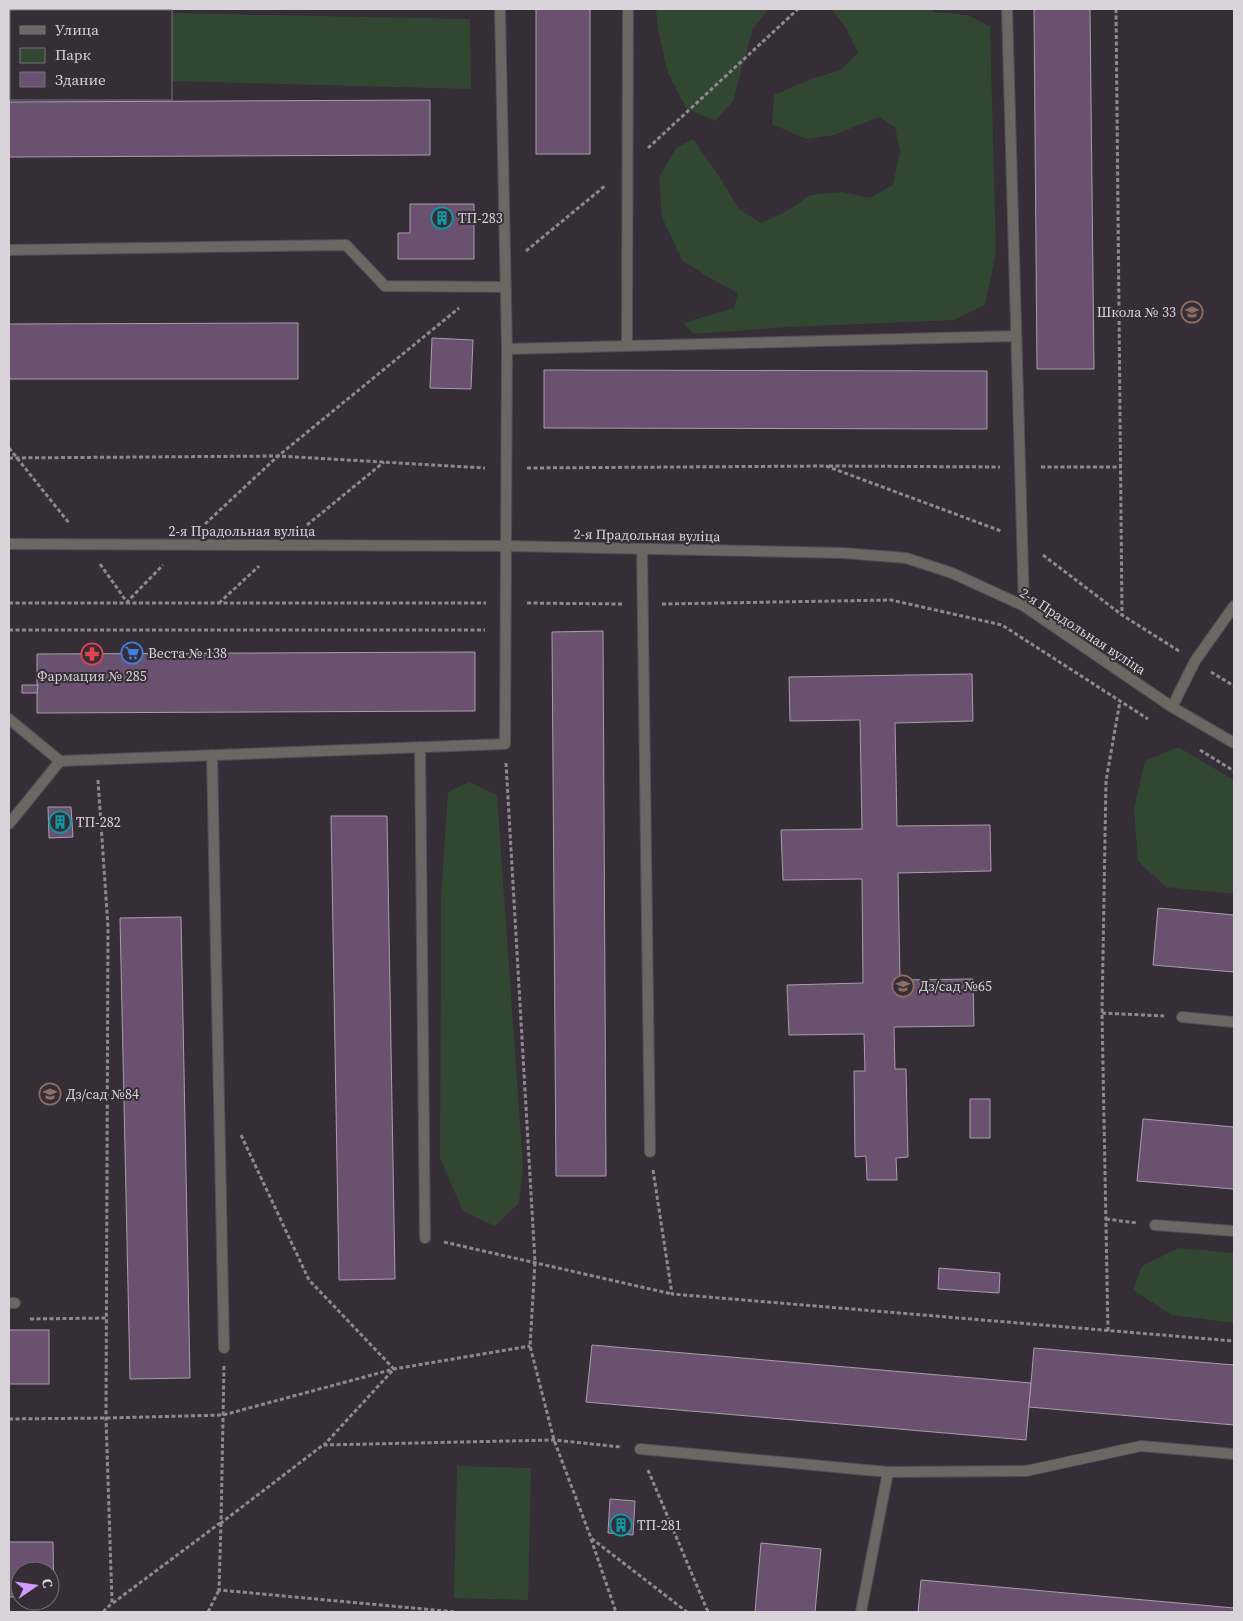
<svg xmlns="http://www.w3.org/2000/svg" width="1243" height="1621" viewBox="0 0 1243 1621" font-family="'Source Serif 4',serif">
<rect width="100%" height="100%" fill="#352e37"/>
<!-- green -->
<g fill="#314732">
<path d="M 656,9 L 769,9 L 753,28 L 733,101 L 715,121 L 686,108 L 668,73 L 658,29 Z"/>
<path d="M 831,9 L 931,9 L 934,12 L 967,15 L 990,26 L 996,252 L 985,305 L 954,320 L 788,327 L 694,334 L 683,323 L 734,308 L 738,293 L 713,280 L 682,260 L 662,217 L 659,178 L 676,148 L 693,139 L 717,173 L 739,209 L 761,223 L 787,211 L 810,195 L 842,192 L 870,198 L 893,185 L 900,151 L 895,127 L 879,117 L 834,135 L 806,139 L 772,124 L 774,95 L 811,79 L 841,70 L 858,53 L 845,26 Z"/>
<path d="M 171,13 L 470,19 L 471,89 L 171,81 Z"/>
<path d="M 1178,747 L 1234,780 L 1234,894 L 1166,887 L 1138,861 L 1134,809 L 1145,761 Z"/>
<path d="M 469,782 L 497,795 L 523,1167 L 519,1203 L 495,1226 L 463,1211 L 440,1158 L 441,897 L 448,792 Z"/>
<path d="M 1179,1248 L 1234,1253 L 1234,1323 L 1172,1315 L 1133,1290 L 1142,1266 Z"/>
<path d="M 457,1466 L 531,1468 L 528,1600 L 454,1598 Z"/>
</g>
<!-- building -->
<g fill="#6b5170" stroke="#a79ea9">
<rect x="536" y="9" width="54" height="145"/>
<path d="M 1034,9 L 1090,9 L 1094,369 L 1037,369 Z"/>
<path d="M 430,100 L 430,155 L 9,157 L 9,102 Z"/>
<path d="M 410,204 L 474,204 L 474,259 L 398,259 L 398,233 L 410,233 Z"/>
<path d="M 298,323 L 298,379 L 9,379 L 9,324 Z"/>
<path d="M 432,338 L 473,340 L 471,389 L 430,388 Z"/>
<path d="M 544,370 L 987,371 L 987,429 L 544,428 Z"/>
<path d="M 603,631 L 606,1176 L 556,1176 L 552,632 Z"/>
<path d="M 475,652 L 475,711 L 37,713 L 37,654 Z"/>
<path d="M 972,674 L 973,721 L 895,723 L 897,826 L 990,825 L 991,871 L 898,873 L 900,980 L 973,979 L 974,1026 L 894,1027 L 895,1069 L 906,1069 L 908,1157 L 896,1158 L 897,1180 L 867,1180 L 866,1156 L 855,1157 L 854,1071 L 865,1071 L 864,1034 L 789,1035 L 787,985 L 863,983 L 862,879 L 783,880 L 781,830 L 862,829 L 860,720 L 790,721 L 789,677 Z"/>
<path d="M 22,685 L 38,685 L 37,693 L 22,693 Z"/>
<path d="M 48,807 L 71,807 L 73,837 L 49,838 Z"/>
<path d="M 331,816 L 387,816 L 395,1279 L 339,1280 Z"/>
<path d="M 1158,908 L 1234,915 L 1234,972 L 1153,965 Z"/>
<path d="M 181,917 L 190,1378 L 130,1379 L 120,918 Z"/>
<rect x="970" y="1099" width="20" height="39"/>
<path d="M 1143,1119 L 1234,1127 L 1234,1189 L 1137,1181 Z"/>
<path d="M 939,1268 L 1000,1273 L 999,1293 L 938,1289 Z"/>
<rect x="9" y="1330" width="40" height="54"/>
<path d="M 592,1345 L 1031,1383 L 1026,1440 L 586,1402 Z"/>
<path d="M 1034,1348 L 1234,1365 L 1234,1425 L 1029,1407 Z"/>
<path d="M 610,1499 L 635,1501 L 633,1535 L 608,1533 Z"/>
<path d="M 9,1542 L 53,1542 L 54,1597 L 50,1597 L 50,1571 L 20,1571 L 20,1597 L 9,1597 Z"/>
<path d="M 761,1543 L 821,1549 L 815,1612 L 755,1612 Z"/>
<path d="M 921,1580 L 1234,1608 L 1234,1612 L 918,1612 Z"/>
</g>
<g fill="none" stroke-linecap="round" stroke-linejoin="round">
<!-- lane casing -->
<g stroke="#534c54" stroke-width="12">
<g id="lane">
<path d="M 1007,9 L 1024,606"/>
<path d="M 9,250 L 346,245 L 385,286 L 505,287"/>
<path d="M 627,346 L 628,9"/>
<path d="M 507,349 L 1016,336"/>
<path d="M 642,549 L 650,1152"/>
<path d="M 1172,707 L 1195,661 L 1234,606"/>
<path d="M 9,719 L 60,761 L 505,744 L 507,349 L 500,9"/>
<path d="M 420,747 L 425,1238"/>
<path d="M 212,755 L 224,1348"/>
<path d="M 9,824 L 60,761"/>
<path d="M 1182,1017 L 1234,1022"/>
<path d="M 1155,1225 L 1234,1231"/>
<path d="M 9,1303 L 15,1303"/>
<path d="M 640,1449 L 888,1472 L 861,1612"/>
<path d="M 888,1472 L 1026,1471 L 1141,1446 L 1234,1454"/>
</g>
</g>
<!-- street casing -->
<g stroke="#534c54" stroke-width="12">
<path id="street" d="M 9,544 L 506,546 L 844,553 L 906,558 L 952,573 L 1024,606 L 1172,707 L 1234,743"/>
</g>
<!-- path -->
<g stroke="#8e888f" stroke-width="3" stroke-dasharray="4 2.5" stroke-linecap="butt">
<path d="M 1116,9 L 1122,615"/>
<path d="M 648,148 L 798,9"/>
<path d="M 526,251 L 606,185"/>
<path d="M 9,448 L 69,523"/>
<path d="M 9,458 L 278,456 L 485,468"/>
<path d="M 829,466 L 1000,467"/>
<path d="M 1041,467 L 1121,467"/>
<path d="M 527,468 L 826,466 L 1001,531"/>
<path d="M 205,524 L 278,456 L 459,308"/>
<path d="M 307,525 L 384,462"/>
<path d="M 1043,555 L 1122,615 L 1179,651"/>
<path d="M 100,564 L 127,602 L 163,565"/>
<path d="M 9,603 L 486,603"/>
<path d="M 219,603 L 259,566"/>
<path d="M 527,603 L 623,604"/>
<path d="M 662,604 L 891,600 L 1002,625 L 1148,719"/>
<path d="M 9,630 L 485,630"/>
<path d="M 1211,672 L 1234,686"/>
<path d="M 1200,750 L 1234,771"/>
<path d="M 506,763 L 535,1262 L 530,1346 L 554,1440 L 591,1538 L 687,1612"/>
<path d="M 98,780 L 108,927 L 106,1418 L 112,1603 L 103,1612"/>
<path d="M 1102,1013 L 1164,1016"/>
<path d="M 241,1135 L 309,1280 L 394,1369 L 324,1445"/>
<path d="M 653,1170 L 672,1294 L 1234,1341"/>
<path d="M 1106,1219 L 1137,1223"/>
<path d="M 444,1242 L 672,1294"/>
<path d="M 30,1319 L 107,1318"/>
<path d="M 1108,1331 L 1102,1013 L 1106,781 L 1120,701"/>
<path d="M 224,1366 L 221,1523 L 323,1445 L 554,1440 L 621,1447"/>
<path d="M 9,1419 L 106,1418 L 223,1415 L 394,1369 L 530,1346"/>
<path d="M 648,1470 L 708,1612"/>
<path d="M 221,1523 L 219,1590 L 456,1612"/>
<path d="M 591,1539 L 616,1612"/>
<path d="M 113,1603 L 220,1523"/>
<path d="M 208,1612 L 219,1590"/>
</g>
<!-- lane -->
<use href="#lane" stroke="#6b6763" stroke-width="10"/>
<!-- street -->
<use href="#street" stroke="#6b6763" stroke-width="10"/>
</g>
<!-- icons -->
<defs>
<g id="building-ring" transform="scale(1.125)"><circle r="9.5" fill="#352e37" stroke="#0f9aa8" stroke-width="1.5"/><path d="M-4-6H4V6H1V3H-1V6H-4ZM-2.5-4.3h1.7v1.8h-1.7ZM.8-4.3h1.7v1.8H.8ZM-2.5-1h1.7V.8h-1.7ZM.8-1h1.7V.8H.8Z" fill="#0f9aa8"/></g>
<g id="school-ring" transform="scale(1.125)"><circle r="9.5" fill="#352e37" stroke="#8d6e63" stroke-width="1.5"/><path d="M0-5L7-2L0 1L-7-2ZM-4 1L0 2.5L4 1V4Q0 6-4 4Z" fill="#8d6e63"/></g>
<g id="supermarket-ring" transform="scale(1.125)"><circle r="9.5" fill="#352e37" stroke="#3f7fe0" stroke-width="1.5"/><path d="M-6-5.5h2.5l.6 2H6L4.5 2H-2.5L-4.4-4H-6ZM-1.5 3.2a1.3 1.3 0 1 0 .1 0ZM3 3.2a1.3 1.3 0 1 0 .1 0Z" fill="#3f7fe0"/></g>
<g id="pharmacy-ring" transform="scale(1.125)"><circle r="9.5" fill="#352e37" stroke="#e0444e" stroke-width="1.5"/><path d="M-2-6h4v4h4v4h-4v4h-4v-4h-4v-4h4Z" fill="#e0444e"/></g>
</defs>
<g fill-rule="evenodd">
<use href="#building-ring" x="442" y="218"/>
<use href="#school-ring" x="1192" y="312"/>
<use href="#supermarket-ring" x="132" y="653"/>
<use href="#pharmacy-ring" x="92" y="654"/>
<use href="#building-ring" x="60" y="822"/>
<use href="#school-ring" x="903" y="986"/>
<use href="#school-ring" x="50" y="1094"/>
<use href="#building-ring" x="621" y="1525"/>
</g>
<g text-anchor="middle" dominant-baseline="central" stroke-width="4" stroke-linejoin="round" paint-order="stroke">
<!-- poi labels -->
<g font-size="14" fill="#d9d4da" stroke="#352e37" text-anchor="start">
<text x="458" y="218">ТП-283</text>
<text x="1176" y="312" text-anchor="end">Школа № 33</text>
<text x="148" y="653">Веста № 138</text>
<text x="92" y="676" text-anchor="middle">Фармация № 285</text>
<text x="76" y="822">ТП-282</text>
<text x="919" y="986">Дз/сад №65</text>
<text x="66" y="1094">Дз/сад №84</text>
<text x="637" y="1525">ТП-281</text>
</g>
<!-- street labels -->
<g font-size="14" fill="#d9d4da" stroke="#352e37">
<text x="242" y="531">2-я Прадольная вуліца</text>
<text transform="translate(647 535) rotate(1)">2-я Прадольная вуліца</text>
<text transform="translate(1083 631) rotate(33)">2-я Прадольная вуліца</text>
</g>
</g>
<!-- border -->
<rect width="1243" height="1621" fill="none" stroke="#d9d4da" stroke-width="20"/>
<!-- legend -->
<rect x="10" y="10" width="162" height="90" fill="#352e37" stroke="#777078"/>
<rect x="20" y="26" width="25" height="8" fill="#6b6763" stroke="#777078"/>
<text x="55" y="35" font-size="15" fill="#d9d4da">Улица</text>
<rect x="20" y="48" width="25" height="15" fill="#314732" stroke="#777078"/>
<text x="55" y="60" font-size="15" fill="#d9d4da">Парк</text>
<rect x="20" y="72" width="25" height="15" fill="#6b5170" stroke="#777078"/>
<text x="55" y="85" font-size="15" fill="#d9d4da">Здание</text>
<!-- north arrow -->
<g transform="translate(35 1586) rotate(77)"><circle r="24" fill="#352e37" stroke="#777078"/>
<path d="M0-4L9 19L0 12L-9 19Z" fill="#d39cfc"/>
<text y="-8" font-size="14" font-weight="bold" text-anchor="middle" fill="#d9d4da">С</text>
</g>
</svg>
